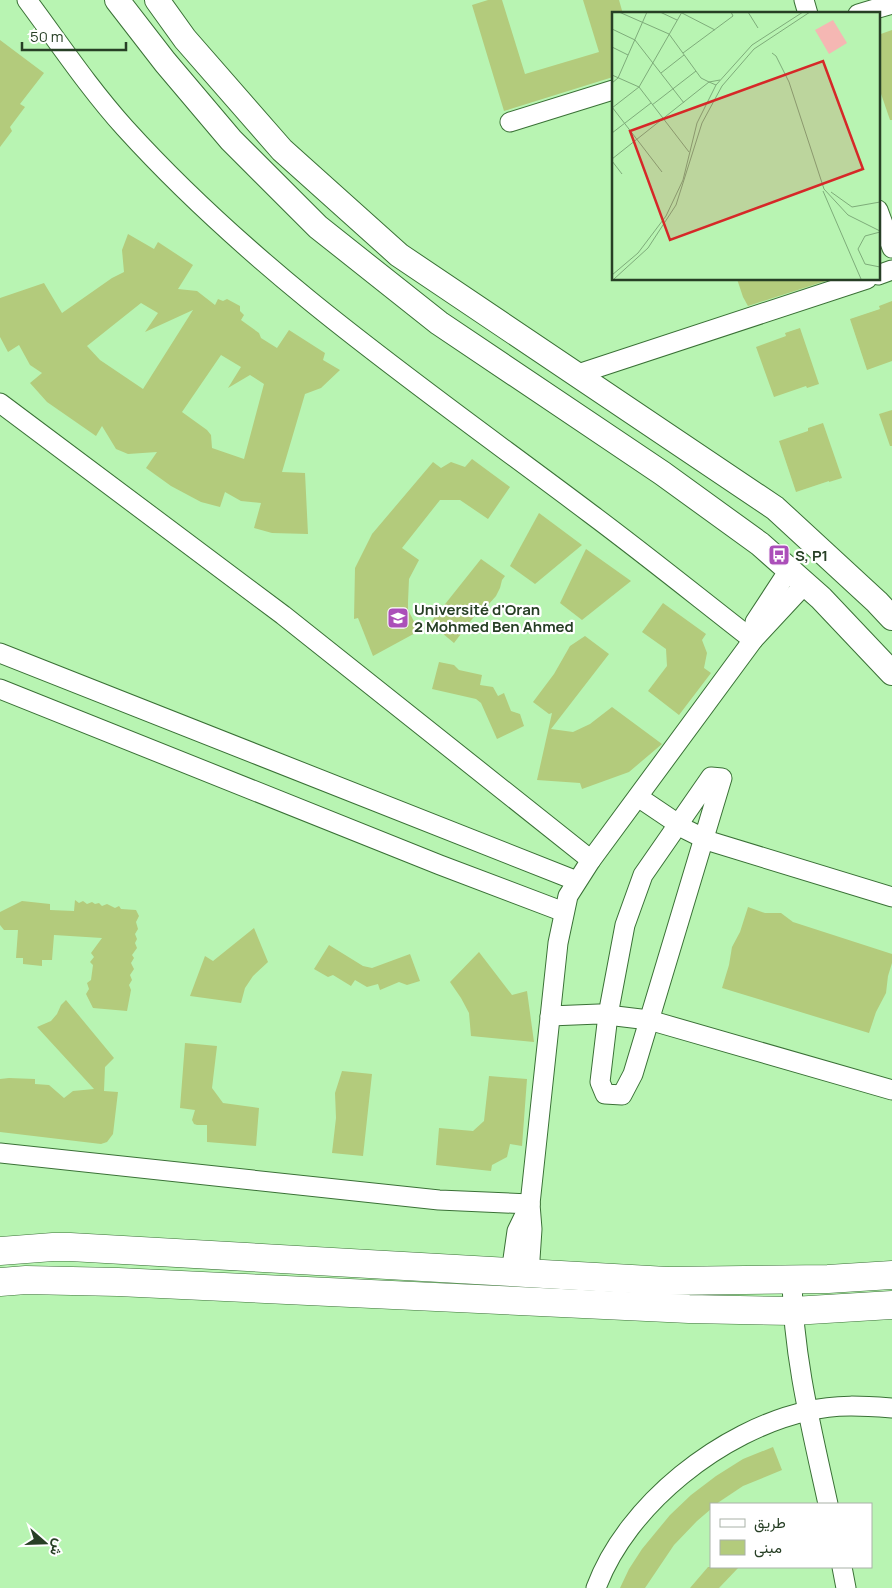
<svg xmlns="http://www.w3.org/2000/svg" width="892" height="1588" viewBox="0 0 892 1588" font-family="Manrope,Vazirmatn,sans-serif">
<rect width="100%" height="100%" fill="#b8f4b2"/>
<!-- building -->
<g fill="#b3cb7c" fill-rule="evenodd">
<path d="M 488,0 L 502,0 L 525,74 L 599,52 L 583,0 L 619,0 L 623,14 L 613,14 L 613,77 L 504,111 L 472,5 Z"/>
<path d="M 892,30 L 892,120 L 890,120 L 878,85 L 878,35 Z"/>
<path d="M 0,40 L 44,73 L 20,104 L 25,107 L 10,127 L 12,131 L 0,147 Z"/>
<path d="M 128,234 L 154,249 L 158,242 L 193,265 L 178,289 L 197,291 L 215,305 L 218,299 L 223,301 L 227,299 L 240,306 L 240,311 L 244,315 L 241,320 L 259,333 L 261,338 L 277,348 L 289,330 L 325,353 L 323,360 L 340,370 L 321,388 L 305,394 L 282,472 L 305,473 L 308,534 L 272,533 L 254,528 L 261,503 L 241,501 L 225,492 L 220,507 L 201,502 L 171,486 L 146,468 L 157,452 L 128,454 L 116,449 L 102,426 L 96,436 L 47,402 L 30,383 L 42,373 L 30,365 L 19,345 L 8,352 L 0,337 L 0,298 L 44,283 L 62,313 L 112,278 L 124,272 L 122,250 ZM 141,303 L 158,313 L 145,332 L 193,310 L 143,389 L 100,360 L 87,346 ZM 221,355 L 241,367 L 228,388 L 250,375 L 264,384 L 244,459 L 212,448 L 211,435 L 207,430 L 182,412 Z"/>
<path d="M 737,279 L 832,279 L 748,306 L 743,297 Z"/>
<path d="M 892,301 L 892,361 L 867,370 L 850,319 L 880,309 L 879,306 Z"/>
<path d="M 800,328 L 819,384 L 807,388 L 806,386 L 774,397 L 756,347 L 786,336 L 785,333 Z"/>
<path d="M 892,410 L 892,446 L 890,446 L 879,414 Z"/>
<path d="M 823,423 L 842,478 L 829,482 L 829,481 L 796,492 L 779,441 L 808,431 L 808,428 Z"/>
<path d="M 472,459 L 510,487 L 488,519 L 460,500 L 440,500 L 402,548 L 419,560 L 409,579 L 408,602 L 408,610 L 419,631 L 373,656 L 358,618 L 354,619 L 355,568 L 372,534 L 433,462 L 441,468 L 451,462 L 465,467 Z"/>
<path d="M 539,513 L 582,545 L 535,584 L 510,566 Z"/>
<path d="M 586,549 L 631,581 L 582,620 L 560,603 Z"/>
<path d="M 481,559 L 505,576 L 502,580 L 500,588 L 496,596 L 488,605 L 476,614 L 454,643 L 430,623 Z"/>
<path d="M 663,603 L 706,634 L 702,640 L 707,653 L 704,668 L 711,673 L 679,715 L 648,691 L 667,666 L 666,649 L 642,632 Z"/>
<path d="M 585,636 L 609,654 L 551,729 L 573,732 L 590,724 L 612,707 L 662,744 L 629,772 L 582,789 L 580,783 L 537,780 L 552,713 L 549,714 L 533,702 L 554,674 L 570,646 Z"/>
<path d="M 439,662 L 454,665 L 459,670 L 482,675 L 480,685 L 493,687 L 498,696 L 504,693 L 511,711 L 520,714 L 524,726 L 497,739 L 481,703 L 476,699 L 432,689 Z"/>
<path d="M 75,900 L 79,903 L 83,901 L 87,904 L 92,902 L 95,904 L 99,903 L 102,906 L 107,904 L 115,908 L 119,906 L 121,909 L 136,910 L 139,916 L 136,922 L 138,929 L 135,934 L 137,939 L 135,943 L 137,948 L 132,955 L 134,958 L 131,963 L 134,969 L 130,975 L 132,980 L 129,985 L 131,990 L 127,1011 L 93,1008 L 86,994 L 89,989 L 87,983 L 91,980 L 93,965 L 90,962 L 94,957 L 91,953 L 102,938 L 54,935 L 52,960 L 42,960 L 42,966 L 23,964 L 23,958 L 16,958 L 18,930 L 4,930 L 0,925 L 0,912 L 22,901 L 50,904 L 50,910 L 74,911 Z"/>
<path d="M 748,907 L 765,913 L 781,913 L 793,922 L 892,954 L 892,963 L 888,976 L 886,993 L 876,1012 L 869,1033 L 722,988 L 729,965 L 732,947 L 740,932 Z"/>
<path d="M 254,928 L 268,962 L 253,976 L 245,988 L 241,1003 L 190,996 L 205,956 L 213,961 Z"/>
<path d="M 329,945 L 363,966 L 372,968 L 410,954 L 420,981 L 407,985 L 399,982 L 380,990 L 378,984 L 367,987 L 355,980 L 351,986 L 333,975 L 328,977 L 314,969 Z"/>
<path d="M 479,952 L 512,995 L 527,991 L 534,1042 L 471,1036 L 469,1013 L 461,998 L 450,982 Z"/>
<path d="M 66,1000 L 114,1058 L 105,1067 L 104,1091 L 118,1092 L 113,1134 L 107,1142 L 101,1144 L 0,1132 L 0,1079 L 9,1078 L 35,1079 L 35,1084 L 49,1085 L 64,1098 L 73,1091 L 94,1089 L 37,1027 L 51,1021 L 57,1014 L 61,1005 Z"/>
<path d="M 185,1043 L 217,1046 L 212,1088 L 223,1103 L 259,1108 L 256,1146 L 207,1142 L 207,1125 L 197,1125 L 194,1124 L 192,1120 L 195,1110 L 180,1108 Z"/>
<path d="M 342,1071 L 372,1074 L 363,1156 L 332,1153 L 336,1118 L 335,1093 Z"/>
<path d="M 489,1076 L 527,1079 L 522,1146 L 510,1144 L 507,1157 L 492,1165 L 491,1171 L 436,1165 L 439,1128 L 473,1131 L 484,1121 Z"/>
<path d="M 773,1447 L 782,1470 L 743,1486 L 716,1504 L 711,1504 L 711,1509 L 697,1521 L 674,1545 L 645,1588 L 620,1588 L 629,1569 L 642,1549 L 670,1515 L 691,1495 L 716,1476 L 743,1459 Z"/>
<path d="M 708,1567 L 739,1567 L 719,1588 L 690,1588 Z"/>
</g>
<g fill="none" stroke-linecap="round" stroke-linejoin="round">
<!-- minor casing -->
<g stroke="#3a7136" stroke-width="21">
<g id="minor">
<path d="M 27,0 C 59,43 89,88 125,128 C 262,279 429,392 591,514 C 646,555 699,598 753,640"/>
<path d="M 804,0 L 808,14"/>
<path d="M 858,14 L 892,4"/>
<path d="M 510,122 L 613,90"/>
<path d="M 878,210 L 892,248"/>
<path d="M 878,275 L 892,270"/>
<path d="M 578,374 L 867,279"/>
<path d="M 0,403 L 283,615 L 591,860"/>
<path d="M 753,639 L 755,622 L 789,570"/>
<path d="M 0,653 L 577,881"/>
<path d="M 0,689 L 440,865 L 564,912"/>
<path d="M 711,777 L 722,778 L 633,1074 L 622,1095 L 605,1094 L 600,1082 L 608,1015 L 625,925 L 643,875 Z"/>
<path d="M 638,797 L 687,830 L 709,841 L 892,897"/>
<path d="M 550,1016 L 599,1014 L 649,1020 L 892,1090"/>
<path d="M 0,1153 L 439,1200 L 530,1204"/>
<path d="M 511,1273 L 517,1231 L 530,1204"/>
<path d="M 529,1274 L 532,1229 L 530,1204 L 558,943 L 568,896 L 591,860 L 753,640 L 805,584"/>
<path d="M 792,1280 C 793,1356 812,1431 828,1504"/>
<path d="M 842,1567 L 846,1588"/>
<path d="M 596,1588 C 627,1504 722,1430 808,1411 C 836,1404 864,1406 892,1408"/>
</g>
</g>
<!-- major casing -->
<g stroke="#3a7136" stroke-width="26">
<g id="major">
<path d="M 117,0 L 165,62 L 231,140 L 318,227 L 439,323 L 662,473 L 760,544 L 821,598 L 892,673"/>
<path d="M 157,0 L 185,39 L 282,150 L 399,255 L 775,508 L 877,602 L 892,618"/>
</g>
</g>
<!-- highway casing -->
<g stroke="#3a7136" stroke-width="29">
<g id="highway">
<path d="M 0,1251 L 53,1247 L 70,1247 L 667,1281 L 828,1279 L 892,1275"/>
<path d="M 0,1282 L 26,1280 L 118,1282 L 689,1309 L 793,1311 L 892,1305"/>
</g>
</g>
<!-- minor -->
<use href="#minor" stroke="#fff" stroke-width="19"/>
<!-- major -->
<use href="#major" stroke="#fff" stroke-width="24"/>
<!-- highway -->
<use href="#highway" stroke="#fff" stroke-width="28"/>
</g>
<!-- icons -->
<defs>
<g id="bus-square" transform="scale(1.125)"><rect x="-9" y="-9" width="18" height="18" rx="4" fill="#ab4fb9" stroke="#fff"/><path d="M-5-6H5V4H4V6H2V4H-2V6H-4V4H-5ZM-3.5-4V0h7V-4ZM-3.5 1.2v1.5H-2V1.2ZM2 1.2v1.5H3.5V1.2Z" fill="#fff"/></g>
<g id="university-square" transform="scale(1.125)"><rect x="-9" y="-9" width="18" height="18" rx="4" fill="#ab4fb9" stroke="#fff"/><path d="M0-5L7-2L0 1L-7-2ZM-4 1L0 2.5L4 1V4Q0 6-4 4Z" fill="#fff"/></g>
</defs>
<g fill-rule="evenodd">
<use href="#bus-square" x="779" y="555"/>
<use href="#university-square" x="398" y="618"/>
</g>
<g text-anchor="middle" dominant-baseline="central" stroke-width="4.5" stroke-linejoin="round" paint-order="stroke">
<!-- poi labels -->
<g font-size="15" font-weight="bold" fill="#273f25" stroke="#fff" text-anchor="start">
<text x="795" y="555">S, P1</text>
<text x="414" y="609">Université d'Oran<tspan x="414" dy="17">2 Mohmed Ben Ahmed</tspan></text>
</g>
</g>
<!-- overview -->
<g transform="translate(612 12)">
<rect width="268" height="268" fill="#b8f4b2"/>
<path d="M 221,8 L 235,31 L 217,42 L 203,18 Z" fill="#f5b7b3"/>
<path fill="none" stroke="#7eac7a" stroke-width="1" d="M 48,0 L 65,8M 136,0 L 146,16M 70,1 L 103,18M 0,17 L 23,28 L 72,91M 0,35 L 16,43M 71,41 L 121,4 L 119,0M 160,41 L 164,44 L 177,70 L 212,177 L 236,203 L 268,219M 49,61 L 72,43M 0,63 L 27,75 L 77,140M 0,71 L 6,66 L 35,0M 104,73 L 97,70 L 108,68M 40,93 L 84,59M 0,95 L 50,160M 0,96 L 27,75 L 70,0M 0,121 L 39,91M 0,147 L 97,70 L 89,66 L 57,22 L 7,0M 0,149 L 10,162M 211,179 L 249,267M 219,180 L 240,195 L 268,190M 268,220 L 253,224 L 246,237 L 253,252 L 268,255M 0,263 L 26,241 L 54,204 L 71,168 L 85,111 L 104,73 L 140,33 L 191,0M 2,267 L 36,236 L 64,193 L 90,111 L 110,74 L 142,37 L 198,0"/>
<path fill="#d62828" fill-opacity="0.15" stroke="#d62828" stroke-width="2.5" d="M 211,49 L 251,157 L 58,228 L 18,119 Z"/>
<rect width="268" height="268" fill="none" stroke="#273f25" stroke-width="2.5"/>
</g>
<!-- legend -->
<rect x="710" y="1503" width="162" height="65" fill="#ffffff" stroke="#a9b2a8"/>
<rect x="720" y="1519" width="25" height="8" fill="#ffffff" stroke="#a9b2a8"/>
<text x="754" y="1528" font-size="15" fill="#273f25">طريق</text>
<rect x="720" y="1540" width="25" height="15" fill="#b3cb7c" stroke="#a9b2a8"/>
<text x="754" y="1553" font-size="15" fill="#273f25">مبنى</text>
<!-- north arrow -->
<g transform="translate(45 1543) rotate(110)" stroke="#ffffff" stroke-width="4" paint-order="stroke">
<path d="M0-4L9 19L0 12L-9 19Z" fill="#273f25"/>
<text y="-8" font-size="14" font-weight="bold" text-anchor="middle" fill="#273f25">ش</text>
</g>
<!-- scale -->
<path d="M22 42v8h104v-8" fill="none" stroke="#273f25" stroke-width="2.5"/>
<text x="30" y="42" font-size="15" fill="#273f25" stroke="#ffffff" stroke-width="4" paint-order="stroke">50 m</text>
</svg>
